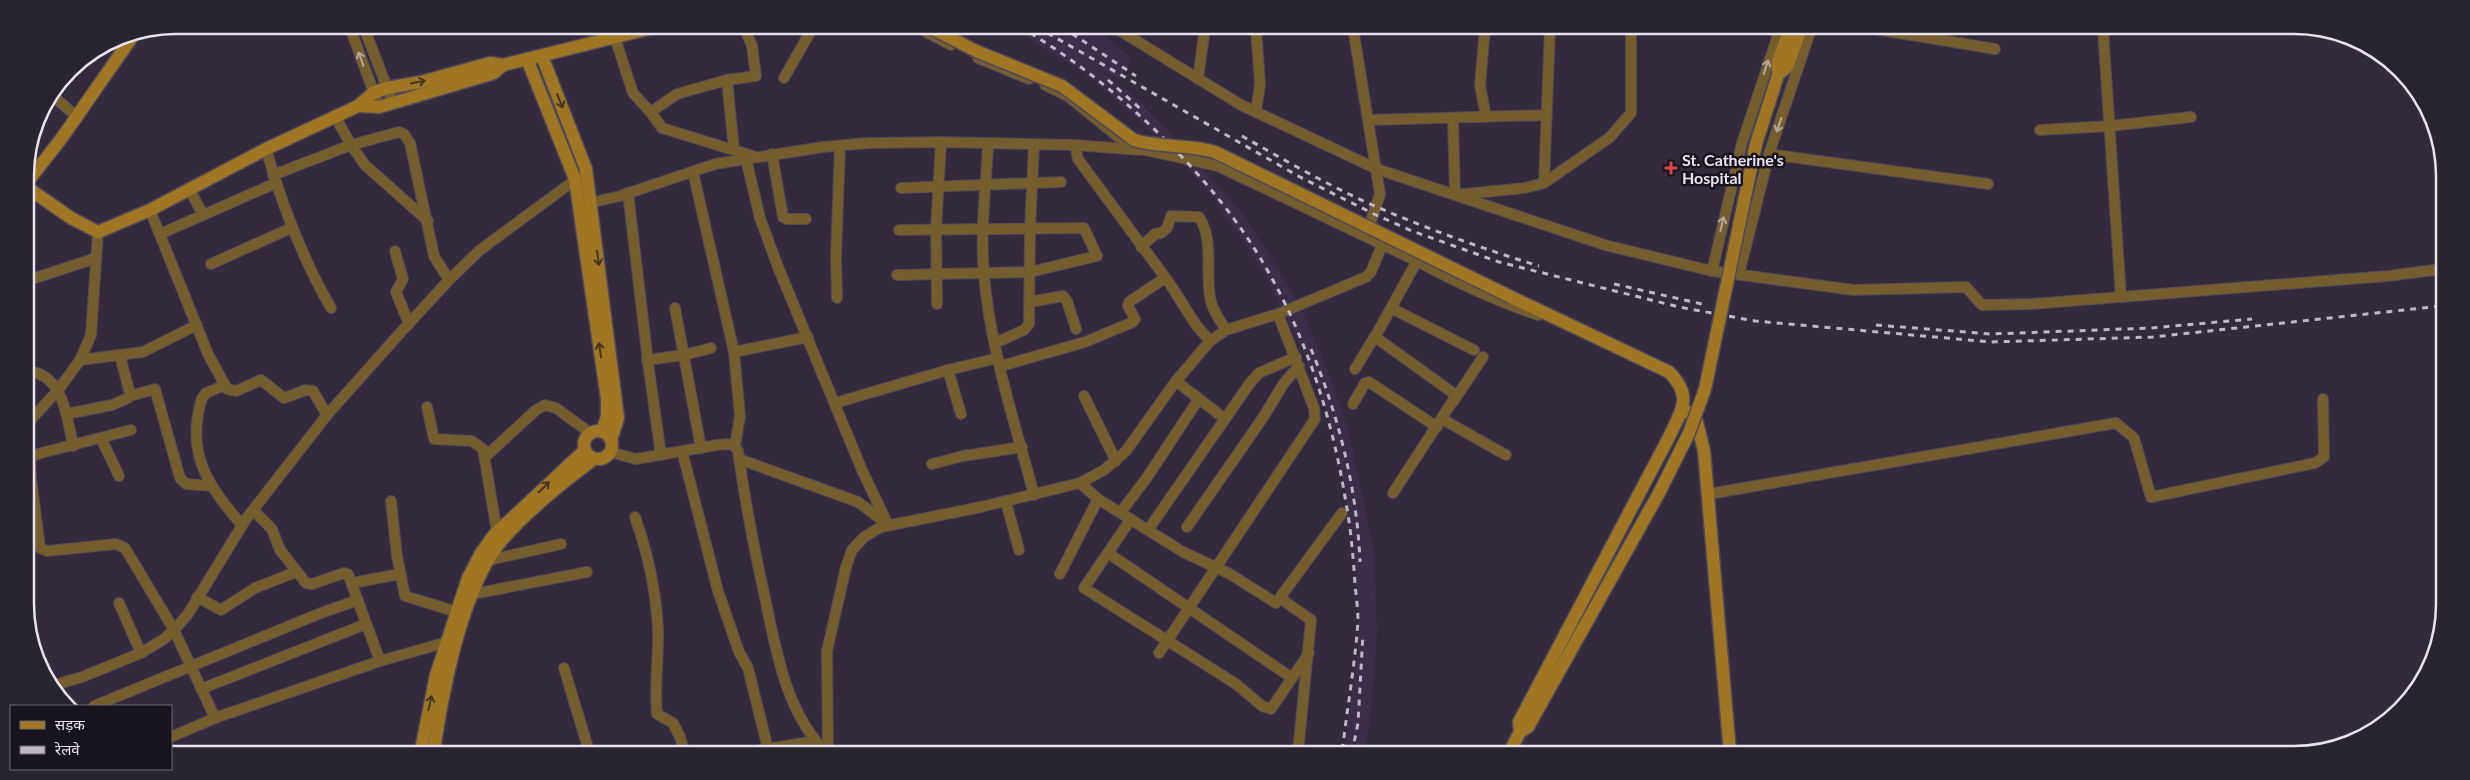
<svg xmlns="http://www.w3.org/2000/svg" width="2470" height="780" viewBox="0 0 2470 780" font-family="Lato,'Noto Sans Devanagari',sans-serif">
<rect width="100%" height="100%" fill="#332a3c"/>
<!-- built -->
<path fill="#3b2f48" d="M 1010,27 L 1093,27 L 1132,58 L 1119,79 L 1094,66 L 1135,97 L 1168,131 L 1244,215 L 1279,270 L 1304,314 L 1328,371 L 1348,429 L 1374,549 L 1377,629 L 1372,703 L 1365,753 L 1344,753 L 1358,652 L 1358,595 L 1354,543 L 1337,446 L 1324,404 L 1301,348 L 1266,276 L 1243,240 L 1210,193 L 1189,170 L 1147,128 L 1086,74 Z"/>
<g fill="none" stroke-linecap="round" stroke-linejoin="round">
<!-- street casing -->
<g stroke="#504859" stroke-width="12">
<g id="street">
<path d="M 349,25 L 379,107"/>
<path d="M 363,25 L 393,103"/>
<path d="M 917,27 L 951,45"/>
<path d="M 1114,27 L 1241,105 L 1377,169 L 1605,245 L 1712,271 L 1854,290 L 1966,287 L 1982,305 L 2031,304 L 2388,276 L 2442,269"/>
<path d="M 1256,28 L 1260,84 L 1256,112"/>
<path d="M 1353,28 L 1380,194 L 1367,233"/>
<path d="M 1485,28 L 1480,85 L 1486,117"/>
<path d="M 1875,29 L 1995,49"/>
<path d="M 2103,30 L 2121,297"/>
<path d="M 615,38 L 633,93 L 652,114 L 662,128 L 753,156"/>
<path d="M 978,58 L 1029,79"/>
<path d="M 784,78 L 813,27"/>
<path d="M 1198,79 L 1205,27"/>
<path d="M 727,80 L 734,150"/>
<path d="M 1045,85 L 1068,96 L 1118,137 L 1145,150 L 1218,166 L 1417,261 C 1456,282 1496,301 1538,315"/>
<path d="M 52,95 L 77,117"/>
<path d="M 651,112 L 677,94 L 727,80 L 756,76 L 752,46 L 744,26"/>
<path d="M 336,118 L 351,145 L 365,165 L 428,221"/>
<path d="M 1369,120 L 1547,115"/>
<path d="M 1453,120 L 1455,195 L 1525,188 L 1544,183 L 1550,28"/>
<path d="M 2040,130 L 2110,126 L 2191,117"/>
<path d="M 988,145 C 986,187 980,231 984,274 C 990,349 1015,423 1034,495"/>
<path d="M 1075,145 L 1078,159 L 1170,284 L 1196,325 L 1210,341"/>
<path d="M 266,149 C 282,205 302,258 331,308"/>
<path d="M 772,154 L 783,217 L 787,219 L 806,219"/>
<path d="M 1769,154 L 1988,184"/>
<path d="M 746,159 L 760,218 L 778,267 L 862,470 L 888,525"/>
<path d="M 693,172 L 734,352 L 740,416 L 735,446"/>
<path d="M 273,175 L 351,145 L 399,132 L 404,134 L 410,143 L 434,256 L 449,280"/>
<path d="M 1544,183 L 1609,138 L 1631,113 L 1631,29"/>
<path d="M 901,188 L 1061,182"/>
<path d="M 190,190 L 203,215"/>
<path d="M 628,193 L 649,370 L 661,455"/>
<path d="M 585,204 L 620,196 L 715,164 L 823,147 L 869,143 L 941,142 L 1075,145 L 1140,150"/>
<path d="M 150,210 L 208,354 L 227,389 L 236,391 L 261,380 L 284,398 L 306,390 L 313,391 L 327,415"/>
<path d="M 160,234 L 276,183"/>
<path d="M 1141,247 L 1155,234 L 1161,233 L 1167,228 L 1171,216 L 1199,217 C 1215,241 1204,275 1211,302 C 1214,312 1220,321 1226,330"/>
<path d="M 395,251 L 403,279 L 396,292 L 409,324"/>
<path d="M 211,264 L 291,228"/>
<path d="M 1712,271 L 1742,143 L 1780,29"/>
<path d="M 1739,274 L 1769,154 L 1811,29"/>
<path d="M 897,275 L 1030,272 L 1097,256 L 1084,228 L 899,230"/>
<path d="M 26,281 L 96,258"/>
<path d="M 837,298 L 836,256 L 840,146"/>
<path d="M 1030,302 L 1063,296 L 1067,301 L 1076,329"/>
<path d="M 937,304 L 936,229 L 941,142"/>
<path d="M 675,308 L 701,448"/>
<path d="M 1391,308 L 1474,350"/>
<path d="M 995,343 L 1024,330 L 1029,324 L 1030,229 L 1034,145"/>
<path d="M 734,352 L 808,337"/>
<path d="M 80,360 L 143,352 L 197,325"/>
<path d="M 647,360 L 684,355 L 711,348"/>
<path d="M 1001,366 L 1085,342 L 1133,322 L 1135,319 L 1128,306 L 1129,302 L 1165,278"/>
<path d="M 1355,369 L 1375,336"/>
<path d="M 948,370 L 961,414"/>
<path d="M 26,371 C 64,373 67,418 73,446"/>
<path d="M 1176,381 L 1225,419"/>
<path d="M 225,385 L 206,393 L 202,398 C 185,453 208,486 242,525"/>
<path d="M 130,396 L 155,389 L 180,478 L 186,484 L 211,486"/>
<path d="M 1084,396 L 1116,461"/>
<path d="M 1453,402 L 1483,357"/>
<path d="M 835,403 L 948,370 L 998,358"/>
<path d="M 1353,404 L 1365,383 L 1369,382 L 1437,427"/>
<path d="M 427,407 L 434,439 L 472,441 L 483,449 L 497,532"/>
<path d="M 66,414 L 112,405 L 128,398 L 130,394 L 120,356"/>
<path d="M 1442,419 L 1506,455"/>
<path d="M 27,424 L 59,389 L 80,360 L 91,335 L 98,232"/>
<path d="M 101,438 L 119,476"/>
<path d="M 682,451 L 718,591 L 739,652 L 748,668 L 768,749"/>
<path d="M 610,452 L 636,459 L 717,445 C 727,444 733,442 738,451 C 745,501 754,549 765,598 C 776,650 786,712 825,751"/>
<path d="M 30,457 L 31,478 L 40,548 L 47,551 L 116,544 L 125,548 L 174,630 L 215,718"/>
<path d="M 485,457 L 536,410 L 545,405 L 556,408 L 590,433"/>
<path d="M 27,459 L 41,453 L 131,430"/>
<path d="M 739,459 L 858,502 L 886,523"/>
<path d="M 932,464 L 963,456 L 1022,447"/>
<path d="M 1080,483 L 1098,499 L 1183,552 L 1230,574 L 1276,603 L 1342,513"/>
<path d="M 1393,493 L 1454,399 L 1453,393 L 1449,390 L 1375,337 L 1417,261"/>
<path d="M 1709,494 L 2116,423 L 2134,438 L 2151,497 L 2315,463 L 2324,457 L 2323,399"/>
<path d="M 391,501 L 397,556 L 405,596 L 457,612"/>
<path d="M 1006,502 L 1019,550"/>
<path d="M 253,510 L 272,529 L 280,550 L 306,583 L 312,584 L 344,573 L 348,574 L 380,661"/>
<path d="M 1121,512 L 1148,476 L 1198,400"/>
<path d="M 635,517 C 648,554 656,590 658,629 C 659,657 654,686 657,714 L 673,723 L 680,737 L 684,751"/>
<path d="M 1131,519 L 1084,588 L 1236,684 L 1262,706 L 1271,709 L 1309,653"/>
<path d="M 1187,527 L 1262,419 L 1284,383 L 1299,366"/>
<path d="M 1148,530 L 1250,383 L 1259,373 L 1296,357"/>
<path d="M 1108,553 L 1292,678"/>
<path d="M 489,560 L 561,544"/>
<path d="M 1060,574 L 1098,499"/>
<path d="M 352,583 L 400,574"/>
<path d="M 473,594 L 587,572"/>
<path d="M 197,597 L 221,610 L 255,588 L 296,572"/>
<path d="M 1280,598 L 1311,620 L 1298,752"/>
<path d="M 119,603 L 141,653"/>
<path d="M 1159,653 L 1315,419 L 1314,408 L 1278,314"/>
<path d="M 564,668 L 589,751"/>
<path d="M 54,685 L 82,677 L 141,653 L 164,639 L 174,630 L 188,614 L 246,519 L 327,415 L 401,332 L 449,280 L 480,250 L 579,177"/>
<path d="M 201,689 L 366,624"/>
<path d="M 94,706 L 321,613 L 358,600"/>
<path d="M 171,737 L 215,718 L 380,661 L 451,641"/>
<path d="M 755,751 L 815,741"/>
<path d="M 828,751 L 827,651 L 846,567 L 852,550 L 864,537 L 881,527 L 981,507 L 1080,483 L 1104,470 L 1126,451 L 1176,381 L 1210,341 L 1226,330 L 1278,314 L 1366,277 L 1371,272 L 1382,245"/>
</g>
</g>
<!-- secondary casing -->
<g stroke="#504859" stroke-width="15">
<g id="secondary">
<path d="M 542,56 L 586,169 L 618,418 L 611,440"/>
<path d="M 527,59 L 575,179 L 607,399 L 607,416 L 602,432"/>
<path d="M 1778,75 L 1787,67 L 1801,29"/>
<path d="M 1778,75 L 1778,62 L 1790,29"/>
<path d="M 358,106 L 379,107 L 393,103 L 494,73 L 503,65"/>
<path d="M 25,185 L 61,139 L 135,33"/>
<path d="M 25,186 L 71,218 L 98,232 L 150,210 L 266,149 L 358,106 L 373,93 L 387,88 L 421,82 L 490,63 L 503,65 L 660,26"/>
<path d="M 1511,297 L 1669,372 C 1694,397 1681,411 1668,439 L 1519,722 L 1520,732"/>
<path d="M 1688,412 L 1697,422 L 1704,451 L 1730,753"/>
<circle cx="598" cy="445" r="14"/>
<path d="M 421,750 L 436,675 L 468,578 L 481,553 L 494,535 L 585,450"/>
<path d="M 434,750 C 443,690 459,606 491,555 C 512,522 562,483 594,459"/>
<path d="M 1509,753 L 1520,732 L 1528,727 L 1659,493"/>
</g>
</g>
<!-- street -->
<use href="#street" stroke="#765d2e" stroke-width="10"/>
<!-- secondary -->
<use href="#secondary" stroke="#9f7623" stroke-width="12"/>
<!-- rail -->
<g stroke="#bfb8c5" stroke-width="3" stroke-dasharray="6 6" stroke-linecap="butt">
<path d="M 1020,27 C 1112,80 1212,174 1265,266 C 1307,338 1333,421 1346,503 C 1351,529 1353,556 1355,583 C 1356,596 1358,609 1358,621 C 1355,665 1347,709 1342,753"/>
<path d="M 1037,27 L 1300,177 L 1374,214 L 1412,231 L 1499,262 L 1679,307 L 1755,321 L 1991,342 L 2153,337 L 2441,306"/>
<path d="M 1062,27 L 1136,76"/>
<path d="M 1108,80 L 1144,112"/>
<path d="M 1242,136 C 1286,161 1331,187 1377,207 C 1430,230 1484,249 1539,266"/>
<path d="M 1614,284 L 1702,304"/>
<path d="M 1876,325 L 1991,334 L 2151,328 L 2252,319"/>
<path d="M 1311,349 C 1339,417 1357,489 1360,562"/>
<path d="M 1352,753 L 1358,723 L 1363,634"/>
</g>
<!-- secondary-bridge casing -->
<g stroke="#504859" stroke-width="15" stroke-linecap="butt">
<g id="secondary-bridge">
<path d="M 929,27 L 976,51 L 1062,86 L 1134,140 C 1160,148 1188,144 1215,152 L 1511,297"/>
<path d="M 1659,493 L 1689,433 L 1705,389 L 1756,144 L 1778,75"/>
</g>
</g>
<!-- secondary-bridge -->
<use href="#secondary-bridge" stroke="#9f7623" stroke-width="12"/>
</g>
<!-- one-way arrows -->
<defs><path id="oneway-shaft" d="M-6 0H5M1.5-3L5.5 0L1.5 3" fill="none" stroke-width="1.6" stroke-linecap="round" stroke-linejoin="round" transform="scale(1.25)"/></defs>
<g stroke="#b5a798">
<use href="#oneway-shaft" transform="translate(361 59) rotate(-110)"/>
<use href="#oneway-shaft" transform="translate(1766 67) rotate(-72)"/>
<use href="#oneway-shaft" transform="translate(1779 125) rotate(108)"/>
<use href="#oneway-shaft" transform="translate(1722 224) rotate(-77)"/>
</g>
<g stroke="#47361f">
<use href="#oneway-shaft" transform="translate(418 82) rotate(-12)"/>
<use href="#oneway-shaft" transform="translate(560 101) rotate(68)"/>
<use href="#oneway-shaft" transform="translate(598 258) rotate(82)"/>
<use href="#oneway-shaft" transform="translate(600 350) rotate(-98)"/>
<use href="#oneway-shaft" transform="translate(544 487) rotate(-44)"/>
<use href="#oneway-shaft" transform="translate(430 703) rotate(-78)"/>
</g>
<!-- markers -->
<path fill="#e0444e" stroke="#18141d" stroke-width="2" d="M1668.5 160.5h5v5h5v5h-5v5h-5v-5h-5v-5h5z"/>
<g text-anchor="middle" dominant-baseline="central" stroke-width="5" stroke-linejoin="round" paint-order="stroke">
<!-- poi labels -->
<g font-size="16" font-weight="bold" fill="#e9e3ef" stroke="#18141d" text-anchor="start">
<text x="1682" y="159">St. Catherine's<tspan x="1682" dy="18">Hospital</tspan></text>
</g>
</g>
<!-- crop -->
<path d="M0 0H2470V780H0ZM176 34H2294A142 142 0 0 1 2436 176V604A142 142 0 0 1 2294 746H176A142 142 0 0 1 34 604V176A142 142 0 0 1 176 34Z" fill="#29252e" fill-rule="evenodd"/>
<path fill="none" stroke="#e9e3ef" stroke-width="2.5" d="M176 34H2294A142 142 0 0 1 2436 176V604A142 142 0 0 1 2294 746H176A142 142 0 0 1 34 604V176A142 142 0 0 1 176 34Z"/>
<!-- legend -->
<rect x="10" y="705" width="162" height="65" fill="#18141d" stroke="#6c6771"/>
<rect x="20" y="721" width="25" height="8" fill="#9f7623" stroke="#6c6771"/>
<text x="55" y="730" font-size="15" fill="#e9e3ef">सड़क</text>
<rect x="20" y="746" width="25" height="8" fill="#bfb8c5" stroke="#6c6771"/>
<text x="55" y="755" font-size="15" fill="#e9e3ef">रेलवे</text>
</svg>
